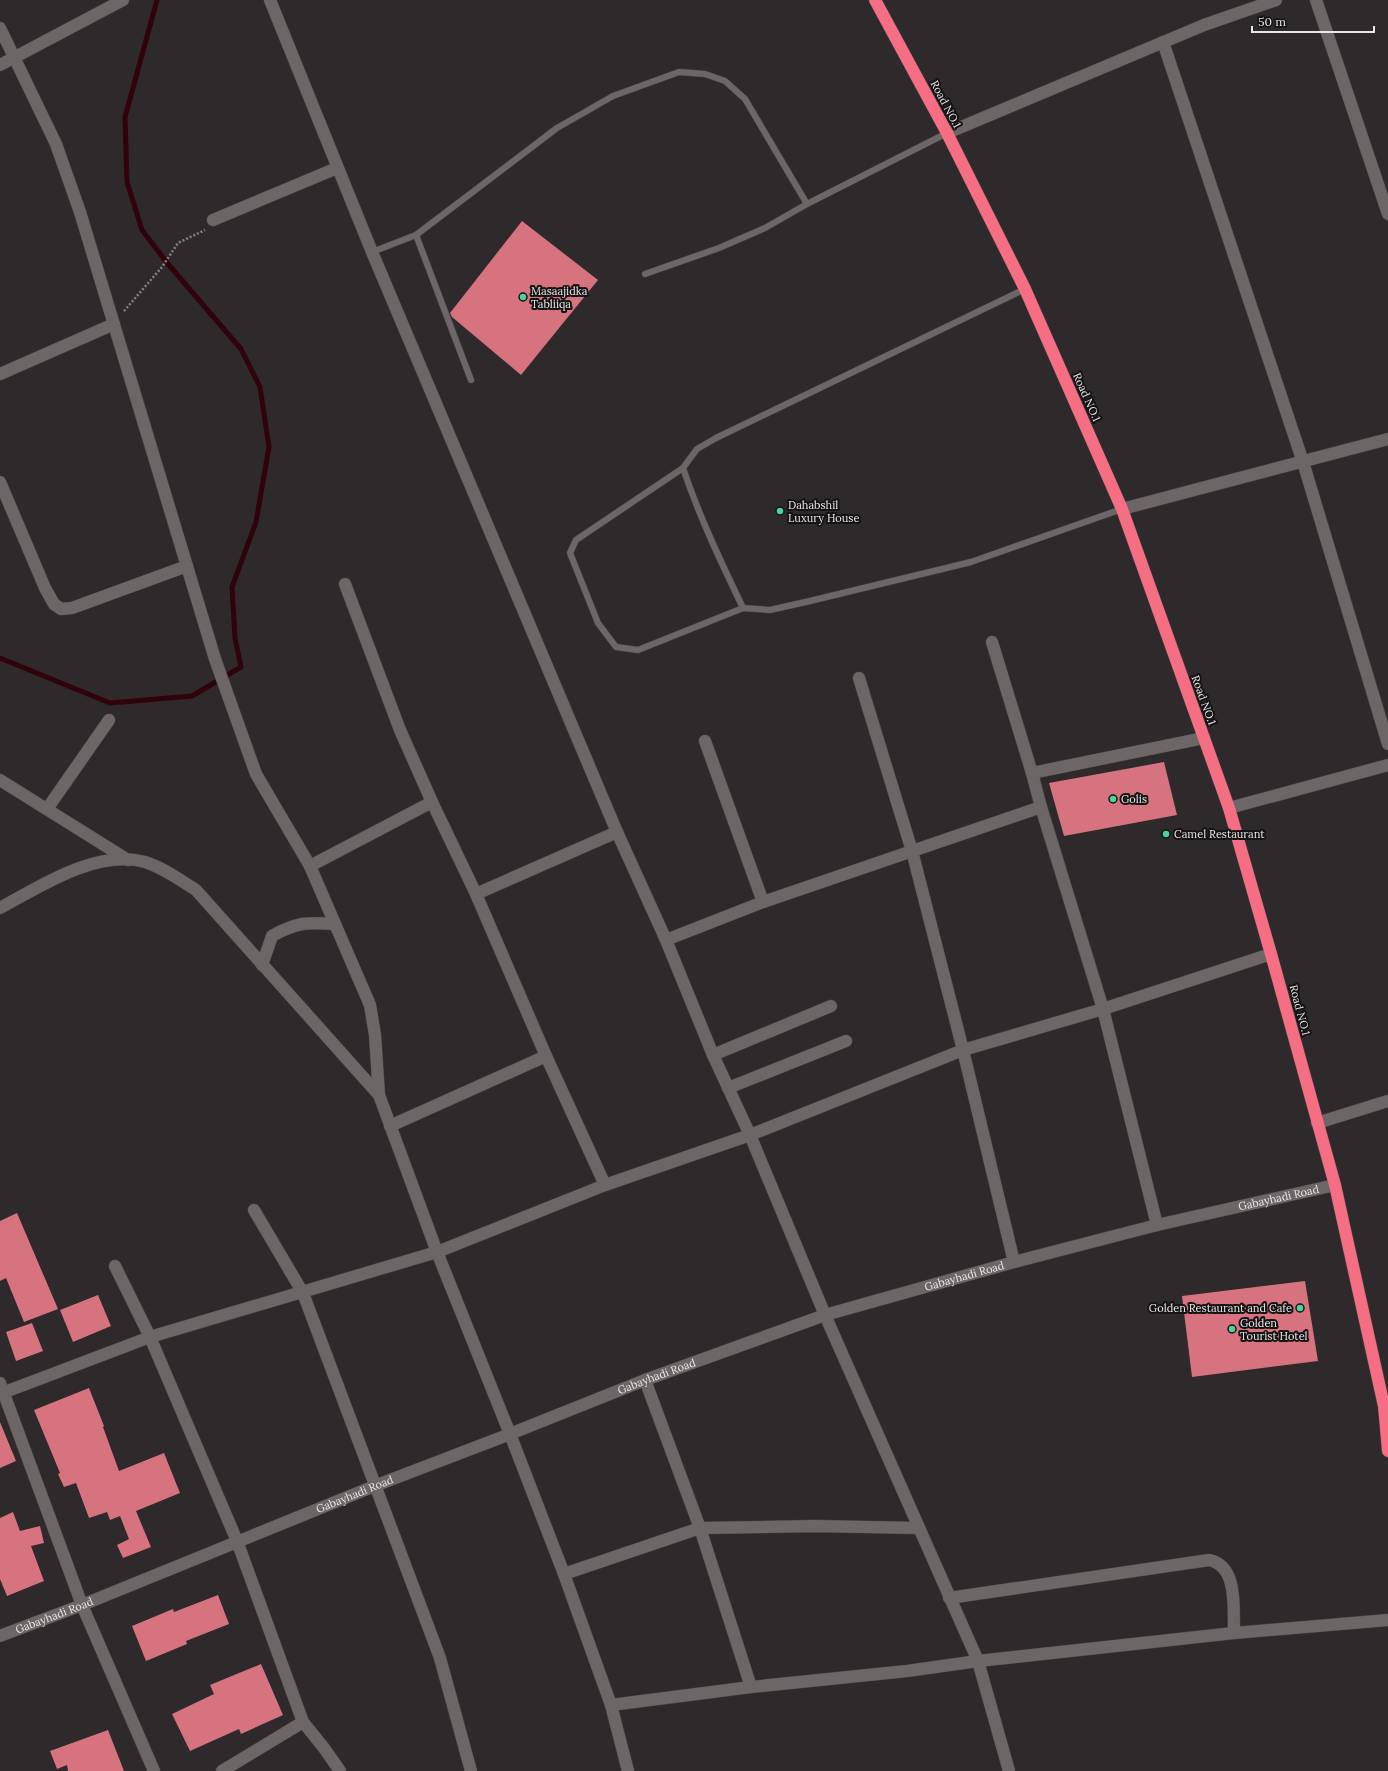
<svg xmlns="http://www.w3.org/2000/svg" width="1388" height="1771" viewBox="0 0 1388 1771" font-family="Lora,serif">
<rect width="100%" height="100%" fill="#2e292a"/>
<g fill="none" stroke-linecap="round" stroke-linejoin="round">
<!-- stream -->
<path stroke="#30020c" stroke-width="5" d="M 0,658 L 110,703 L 192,696 L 241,667 L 235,638 L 232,587 L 256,522 L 269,447 L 260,387 L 241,349 L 168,264 L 142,230 L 127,182 L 125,117 L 157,0"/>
</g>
<!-- building -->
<g fill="#d7727f">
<path d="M 522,221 L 598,280 L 521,375 L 452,317 L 450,313 Z"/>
<path d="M 1164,762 L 1177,815 L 1064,836 L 1049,783 Z"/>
<path d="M 17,1213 L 58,1309 L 24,1322 L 6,1278 L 0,1281 L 0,1221 Z"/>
<path d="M 1305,1281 L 1318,1361 L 1192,1377 L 1182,1296 Z"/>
<path d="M 98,1295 L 111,1326 L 73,1342 L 60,1310 Z"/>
<path d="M 32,1323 L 43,1351 L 16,1361 L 6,1332 Z"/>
<path d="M 89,1388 L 104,1426 L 103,1427 L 119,1471 L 164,1453 L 180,1493 L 136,1511 L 151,1547 L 123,1558 L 117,1545 L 129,1539 L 120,1516 L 110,1520 L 107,1512 L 89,1518 L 76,1483 L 64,1487 L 58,1474 L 60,1473 L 34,1410 Z"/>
<path d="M 0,1422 L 16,1461 L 0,1468 Z"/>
<path d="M 13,1512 L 20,1531 L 40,1526 L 44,1543 L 31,1546 L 44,1581 L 7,1596 L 0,1579 L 0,1518 Z"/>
<path d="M 218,1595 L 229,1624 L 186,1641 L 187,1644 L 146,1661 L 132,1626 L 173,1609 L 174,1612 Z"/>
<path d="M 261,1664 L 283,1715 L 241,1734 L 239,1729 L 190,1751 L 172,1714 L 214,1694 L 210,1685 Z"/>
<path d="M 108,1730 L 124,1771 L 68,1771 L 67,1765 L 57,1769 L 50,1751 Z"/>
</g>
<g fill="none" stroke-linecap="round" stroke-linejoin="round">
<!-- lane casing -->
<g stroke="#4a4545" stroke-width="7">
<g id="lane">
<path d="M 416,235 L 471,380"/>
<path d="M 372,252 L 416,235 L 557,128 L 613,96 L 679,72 L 705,74 L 725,81 L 745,99 L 807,204"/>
<path d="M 645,274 L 719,248 L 765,228 L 807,204 L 947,133"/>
<path d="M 1025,289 L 716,438 L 697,449 L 683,468 L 576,540 L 570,553 L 598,623 L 616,647 L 638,650 L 743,608 L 770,610 L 810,601 L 971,562 L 1122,509"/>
<path d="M 683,468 C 699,516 721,562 743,608"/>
</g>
</g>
<!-- street casing -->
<g stroke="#4a4545" stroke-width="13">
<g id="street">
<path d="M 270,0 L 372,252 L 617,832 L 666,940 L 713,1055 L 750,1135 L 825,1315 L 978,1661 L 1009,1771"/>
<path d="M 1316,0 L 1388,214"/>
<path d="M 0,28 L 56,144 L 80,212 L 215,659 L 256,774 L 310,866 L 370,1005 L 375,1035 L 379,1095 L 437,1252 L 510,1434 L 564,1574 L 700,1528 L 815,1526 L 919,1528"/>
<path d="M 1163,42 L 1303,462 L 1388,744"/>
<path d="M 0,65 L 123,0"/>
<path d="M 947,133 L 1204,25 L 1276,0"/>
<path d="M 213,220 L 337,168"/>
<path d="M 0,374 L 114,324"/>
<path d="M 0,482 L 45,588 L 54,604 L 61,609 L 72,608 L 187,566"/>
<path d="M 1122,509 L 1388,439"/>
<path d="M 345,584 L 400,730 L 432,802 L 476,894"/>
<path d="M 992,642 L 1032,773 L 1041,807 L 1103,1009 L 1157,1225"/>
<path d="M 859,678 L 912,851 L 963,1050 L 1014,1262"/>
<path d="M 705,741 L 763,902"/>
<path d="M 1032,773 L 1204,738"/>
<path d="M 0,780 L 128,860"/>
<path d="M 1229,808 L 1388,765"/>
<path d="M 47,809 L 109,720"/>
<path d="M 310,866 L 432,802"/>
<path d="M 0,908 C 41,886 96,849 145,862 C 164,868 180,880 196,890 L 379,1095"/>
<path d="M 666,940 L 763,902 L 1041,807"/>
<path d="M 262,965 L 272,936 C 297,922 307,922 335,924"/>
<path d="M 713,1055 L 831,1006"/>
<path d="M 728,1088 L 846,1041"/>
<path d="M 1317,1123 L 1388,1101"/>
<path d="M 390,1126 L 546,1056"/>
<path d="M 605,1185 L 546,1056 L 476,894 L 617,832"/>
<path d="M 254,1210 L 303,1293 L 440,1658 L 471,1771"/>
<path d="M 115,1266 L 150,1337 L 237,1541 L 303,1722 L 324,1748 L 340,1771"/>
<path d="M 645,1380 L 700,1528 L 751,1687"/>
<path d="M 0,1383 L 82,1605 L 154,1771"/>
<path d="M 0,1394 L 150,1337 L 437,1252 L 605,1185 L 750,1135 L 963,1050 L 1103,1009 L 1271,954"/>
<path d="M 564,1574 L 611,1705 L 628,1771"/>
<path d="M 949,1598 L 1209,1560 C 1239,1566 1233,1610 1234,1633"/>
<path d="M 611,1705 L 751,1687 L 907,1671 L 978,1661 L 1234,1633 L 1388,1620"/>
<path d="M 222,1771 L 303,1722"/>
</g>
</g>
<!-- secondary casing -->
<g stroke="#4a4545" stroke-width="13">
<g id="secondary">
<path id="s1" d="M 0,1636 L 82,1605 L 377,1485 L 510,1434 L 645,1380 L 825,1315 L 1014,1262 L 1157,1225 L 1335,1185"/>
</g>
</g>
<!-- highway casing -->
<g stroke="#4a4545" stroke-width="13">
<path id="highway" d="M 875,0 L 947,133 L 1025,289 L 1122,509 L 1229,808 L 1271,954 L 1335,1185 L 1384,1406 L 1388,1451"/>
</g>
<!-- path -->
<path stroke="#858182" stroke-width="2.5" stroke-dasharray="2 2" stroke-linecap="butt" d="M 124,311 L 162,267 L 178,243 L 205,230"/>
<!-- lane -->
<use href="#lane" stroke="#6c6666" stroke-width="6"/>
<!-- street -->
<use href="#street" stroke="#6c6666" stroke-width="12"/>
<!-- secondary -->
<use href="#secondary" stroke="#6c6666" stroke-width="12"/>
<!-- highway -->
<use href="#highway" stroke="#f66e84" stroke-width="12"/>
</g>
<!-- markers -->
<g fill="#49d49c" stroke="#151313" stroke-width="1.5">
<circle cx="523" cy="297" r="4"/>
<circle cx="780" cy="511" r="4"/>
<circle cx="1113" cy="799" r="4"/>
<circle cx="1166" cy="834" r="4"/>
<circle cx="1300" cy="1308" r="4"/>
<circle cx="1232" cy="1329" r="4"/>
</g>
<g text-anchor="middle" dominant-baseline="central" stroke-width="4" stroke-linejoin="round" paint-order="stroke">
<!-- street labels -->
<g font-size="11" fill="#ebe7e8" stroke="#151313">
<text transform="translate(946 104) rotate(62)">Road NO.1</text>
<text transform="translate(1087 397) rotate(66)">Road NO.1</text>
<text transform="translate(1204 700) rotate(70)">Road NO.1</text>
<text transform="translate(1300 1010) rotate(75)">Road NO.1</text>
<text stroke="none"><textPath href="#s1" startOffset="1354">Gabayhadi Road</textPath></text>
<text stroke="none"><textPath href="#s1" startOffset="1030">Gabayhadi Road</textPath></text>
<text stroke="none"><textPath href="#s1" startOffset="706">Gabayhadi Road</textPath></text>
<text stroke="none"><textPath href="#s1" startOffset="382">Gabayhadi Road</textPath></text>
<text stroke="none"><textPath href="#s1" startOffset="58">Gabayhadi Road</textPath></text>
</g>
<!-- poi labels -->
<g font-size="11" fill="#ebe7e8" stroke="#151313" text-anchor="start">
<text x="531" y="291">Masaajidka<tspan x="531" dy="13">Tabliiqa</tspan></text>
<text x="788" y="505">Dahabshil<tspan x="788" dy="13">Luxury House</tspan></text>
<text x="1121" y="799">Golis</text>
<text x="1174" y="834">Camel Restaurant</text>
<text x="1292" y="1308" text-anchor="end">Golden Restaurant and Cafe</text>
<text x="1240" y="1323">Golden<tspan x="1240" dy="13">Tourist Hotel</tspan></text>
</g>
</g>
<!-- scale -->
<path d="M1252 26v6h122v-6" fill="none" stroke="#ebe7e8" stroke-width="2"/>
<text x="1258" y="26" font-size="12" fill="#ebe7e8" stroke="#151313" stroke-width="3" paint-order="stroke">50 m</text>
</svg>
